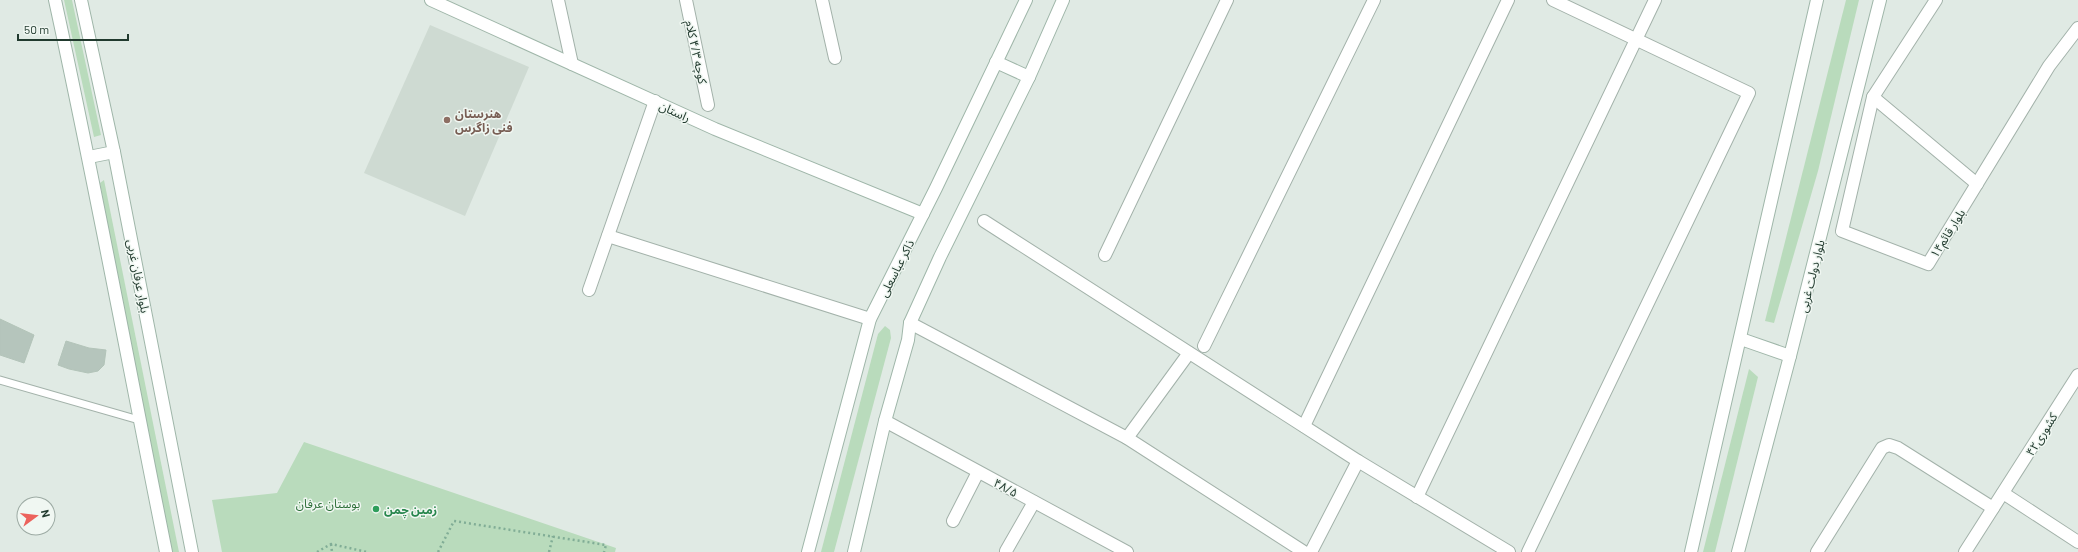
<svg xmlns="http://www.w3.org/2000/svg" width="2078" height="552" viewBox="0 0 2078 552" font-family="Barlow,'Noto Sans Arabic',sans-serif">
<rect width="100%" height="100%" fill="#e0eae4"/>
<!-- built -->
<path fill="#cedad2" d="M 430,25 L 529,67 L 465,216 L 364,173 Z"/>
<!-- green -->
<g fill="#b9dbbc">
<path d="M 64,0 L 72,0 L 101,135 L 94,137 Z"/>
<path d="M 1846,0 L 1859,0 L 1818,171 L 1774,323 L 1765,321 Z"/>
<path d="M 104,180 L 179,552 L 172,552 L 135,372 L 100,183 Z"/>
<path d="M 885,326 L 890,330 L 891,338 L 834,552 L 821,552 L 878,334 Z"/>
<path d="M 1749,369 L 1758,377 L 1715,552 L 1703,552 Z"/>
<path d="M 304,442 L 616,548 L 615,552 L 222,552 L 212,500 L 277,493 Z"/>
</g>
<!-- building -->
<g fill="#b5c5bc" stroke="#b3c4b9">
<path d="M 0,319 L 34,335 L 24,363 L 0,355 Z"/>
<path d="M 66,341 L 89,348 L 106,350 L 104,365 L 98,371 L 88,373 L 69,369 L 58,365 Z"/>
</g>
<g fill="none" stroke-linecap="round" stroke-linejoin="round">
<!-- lane casing -->
<g stroke="#a3b2aa" stroke-width="9">
<path id="lane" d="M 0,380 L 139,420"/>
</g>
<!-- street casing -->
<g stroke="#a3b2aa" stroke-width="14">
<g id="street">
<path d="M 558,0 L 572,64"/>
<path d="M 686,0 L 708,105"/>
<path d="M 822,0 L 835,58"/>
<path d="M 1936,0 L 1873,97 L 1977,184"/>
<path d="M 1873,97 L 1842,231 L 1928,264 L 2049,66 L 2078,28"/>
<path d="M 984,221 L 1358,461 L 1509,552"/>
<path d="M 608,236 L 870,319"/>
<path d="M 1105,255 L 1227,0"/>
<path d="M 589,290 L 655,101"/>
<path d="M 910,323 L 1127,438 L 1304,552"/>
<path d="M 1204,346 L 1374,0"/>
<path d="M 885,421 L 1127,552"/>
<path d="M 1304,426 L 1508,0"/>
<path d="M 1127,438 L 1189,353"/>
<path d="M 2003,493 L 2078,542"/>
<path d="M 1417,497 L 1655,0"/>
<path d="M 953,521 L 978,472"/>
<path d="M 1006,551 L 1034,502"/>
<path d="M 1311,552 L 1358,461"/>
<path d="M 1528,552 L 1749,93 L 1553,0"/>
<path d="M 1817,552 L 1882,448 L 1889,445 L 1898,448 L 1993,508"/>
<path d="M 1965,552 L 2078,375"/>
</g>
</g>
<!-- secondary casing -->
<g stroke="#9fb6a9" stroke-width="14">
<g id="secondary">
<path d="M 55,0 C 95,183 129,368 166,552"/>
<path d="M 81,0 L 114,152 L 192,552"/>
<path d="M 431,0 L 715,129 L 923,214"/>
<path d="M 996,62 L 1029,77"/>
<path d="M 89,157 L 114,152"/>
<path d="M 1741,339 L 1790,356"/>
<path d="M 808,552 L 870,319 L 936,188 L 1026,0"/>
<path d="M 854,552 L 885,421 L 908,340 L 910,323 L 940,257 L 1029,77 L 1063,0"/>
<path d="M 1691,552 L 1817,0"/>
<path d="M 1738,552 L 1790,356 L 1880,0"/>
</g>
</g>
<!-- path -->
<g stroke="#81ad96" stroke-width="2.5" stroke-dasharray="2 3" stroke-linecap="butt">
<path d="M 331,544 L 332,552"/>
<path d="M 317,552 L 331,544 L 367,552"/>
<path d="M 438,552 L 454,521 L 606,545 L 604,552"/>
<path d="M 549,552 L 553,536"/>
</g>
<!-- lane -->
<use href="#lane" stroke="#fff" stroke-width="7"/>
<!-- street -->
<use href="#street" stroke="#fff" stroke-width="12"/>
<!-- secondary -->
<use href="#secondary" stroke="#fff" stroke-width="12"/>
</g>
<!-- markers -->
<circle fill="#8d6e63" stroke="#f0f7f2" stroke-width="1.5" cx="447" cy="120" r="4"/>
<circle fill="#2e9e5b" stroke="#f0f7f2" stroke-width="1.5" cx="376" cy="509" r="4"/>
<g text-anchor="middle" dominant-baseline="central" stroke-width="3" stroke-linejoin="round" paint-order="stroke">
<!-- street labels -->
<g font-size="12" fill="#213a2e" stroke="#f0f7f2">
<text transform="translate(697 52) rotate(78)">کوچه ۴/۳ کلام</text>
<text transform="translate(675 111) rotate(25)">راستان</text>
<text transform="translate(1947 233) rotate(-58)">بلوار قائم۱۴</text>
<text transform="translate(896 268) rotate(-63)">ذاکر عباسعلی</text>
<text transform="translate(139 276) rotate(79)">بلوار عرفان غربی</text>
<text transform="translate(1811 276) rotate(-76)">بلوار دولت غربی</text>
<text transform="translate(2041 434) rotate(-58)">کشوری۴۲</text>
<text transform="translate(1006 487) rotate(28)">۴۸/۵</text>
</g>
<!-- education labels -->
<g font-size="12" font-weight="bold" fill="#785e54" stroke="#f0f7f2" text-anchor="start">
<text x="455" y="113">هنرستان<tspan x="455" dy="14">فنی زاگرس</tspan></text>
</g>
<!-- park labels -->
<g font-size="12" fill="#2d6f39" stroke="#f0f7f2">
<text x="328" y="503">بوستان عرفان</text>
</g>
<!-- leisure labels -->
<g font-size="12" font-weight="bold" fill="#27864d" stroke="#f0f7f2" text-anchor="start">
<text x="384" y="509">زمین چمن</text>
</g>
</g>
<!-- north arrow -->
<g transform="translate(36 516) rotate(75)"><circle r="19" fill="#f0f7f2" stroke="#9daba4"/>
<path d="M0-3L7 15L0 10L-7 15Z" fill="#ec625c"/>
<text y="-6" font-size="11" font-weight="bold" text-anchor="middle" fill="#213a2e">N</text>
</g>
<!-- scale -->
<path d="M18 34v6h110v-6" fill="none" stroke="#213a2e" stroke-width="2"/>
<text x="24" y="34" font-size="12" fill="#213a2e" stroke="#f0f7f2" stroke-width="3" paint-order="stroke">50 m</text>
</svg>
